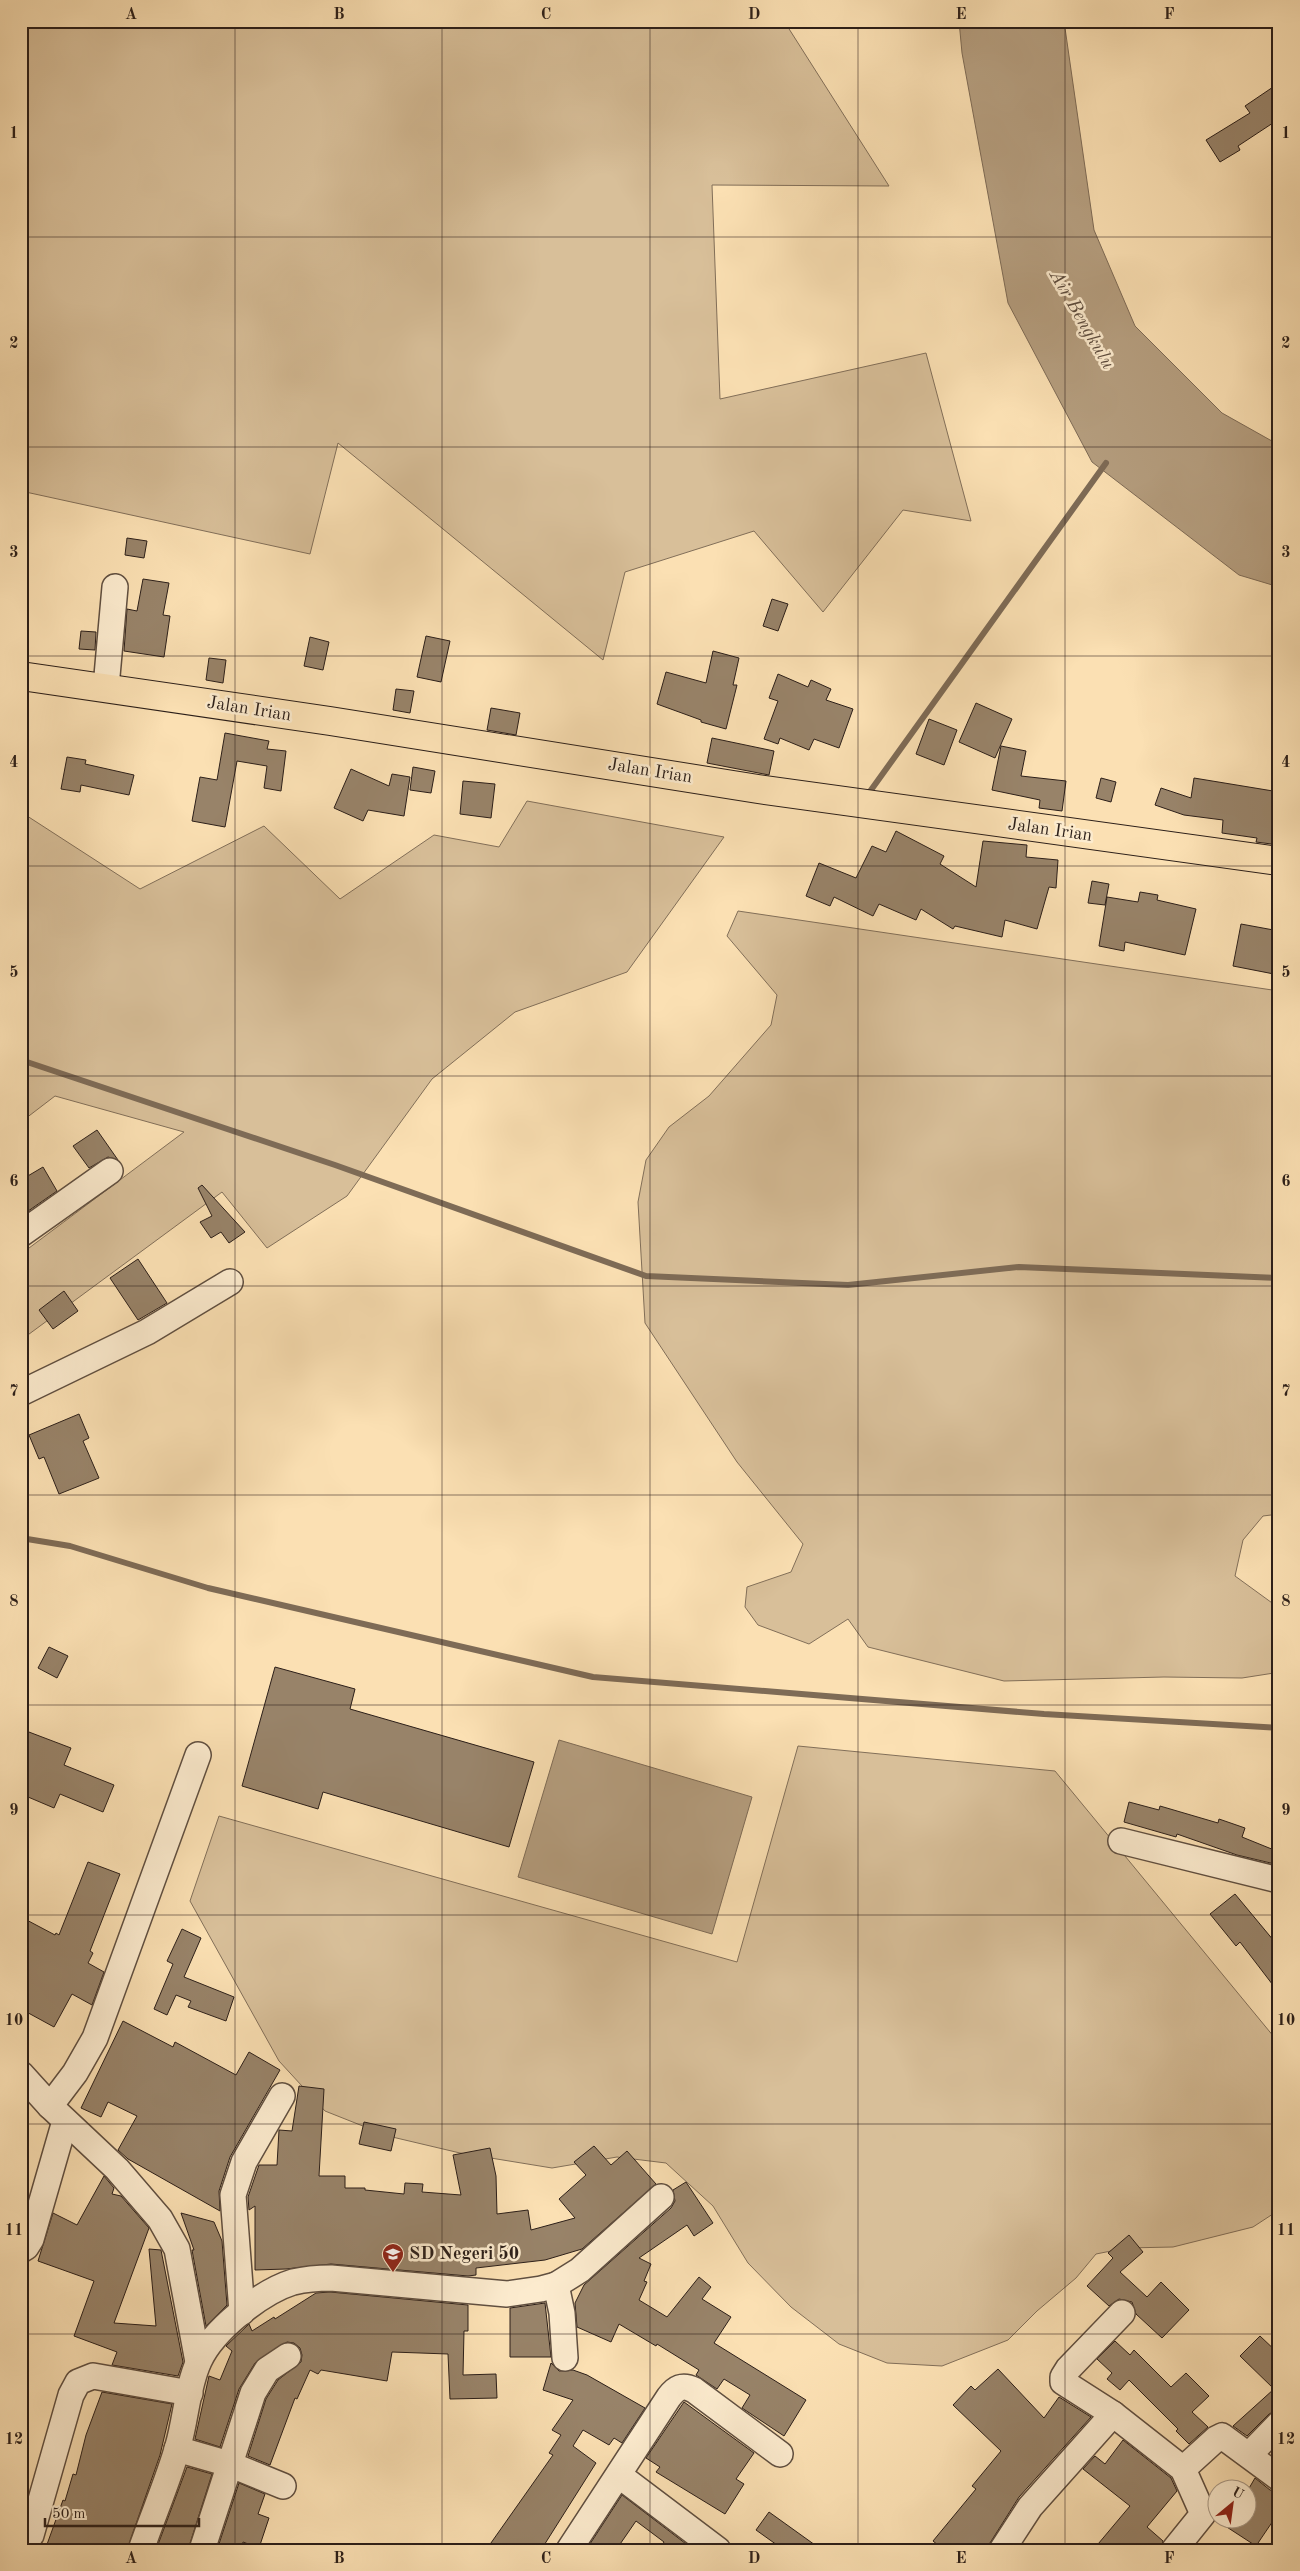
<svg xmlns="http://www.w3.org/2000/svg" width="1300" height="2571" viewBox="0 0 1300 2571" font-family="'Old Standard TT',serif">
<rect width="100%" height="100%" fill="#fbe0b3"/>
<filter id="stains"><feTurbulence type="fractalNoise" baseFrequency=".004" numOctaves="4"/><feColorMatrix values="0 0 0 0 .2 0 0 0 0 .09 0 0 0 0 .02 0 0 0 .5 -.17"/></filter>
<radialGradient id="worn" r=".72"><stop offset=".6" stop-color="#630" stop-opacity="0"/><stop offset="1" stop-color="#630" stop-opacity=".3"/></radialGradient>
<!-- green -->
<g fill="#d8bf99" stroke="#826f59">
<path d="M 21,21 L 784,21 L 889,186 L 712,185 L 720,399 L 926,353 L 971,521 L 903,510 L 823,612 L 754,531 L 625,572 L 603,660 L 338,443 L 310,554 L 21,491 Z"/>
<path d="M 527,801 L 724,837 L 627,972 L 515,1012 L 432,1079 L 347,1196 L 267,1248 L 222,1192 L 21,1340 L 21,1254 L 184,1132 L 55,1096 L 21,1122 L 21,812 L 140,889 L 264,826 L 340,899 L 434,835 L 499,847 Z"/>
<path d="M 738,911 L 1279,991 L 1279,1514 L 1263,1516 L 1243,1540 L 1235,1576 L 1279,1608 L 1279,1668 L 1274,1673 L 1242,1678 L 1164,1677 L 1004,1681 L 868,1647 L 848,1619 L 809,1644 L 758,1625 L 745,1607 L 747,1587 L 791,1572 L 803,1544 L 737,1462 L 645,1323 L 638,1202 L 646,1160 L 669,1127 L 709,1096 L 771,1025 L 777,995 L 727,936 Z"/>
<path d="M 798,1746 L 1055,1771 L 1279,2043 L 1279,2210 L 1253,2227 L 1173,2247 L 1126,2248 L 1096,2254 L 1076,2278 L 1037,2311 L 1008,2340 L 942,2366 L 887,2363 L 839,2344 L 791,2307 L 748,2263 L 713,2206 L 666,2163 L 617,2157 L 552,2168 L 460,2153 L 388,2136 L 325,2111 L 279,2061 L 190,1901 L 219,1816 L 737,1962 Z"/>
</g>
<!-- water -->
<g fill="#b59e7f" stroke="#7e6b56">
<path d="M 959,21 L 1064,21 L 1094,230 L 1135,326 L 1222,413 L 1279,445 L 1279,587 L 1239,575 L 1092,462 L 1008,303 L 962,53 Z"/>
<path d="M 559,1740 L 752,1797 L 712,1934 L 518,1877 Z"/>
</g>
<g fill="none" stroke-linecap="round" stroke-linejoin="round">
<!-- stream -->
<g stroke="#7e6b56" stroke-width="6">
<path d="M 866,797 L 1106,463"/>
<path d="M 21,1060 L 335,1165 L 646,1276 L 848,1285 L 1019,1267 L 1279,1278"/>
<path d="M 21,1538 L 70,1546 L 208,1588 L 593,1677 L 1044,1714 L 1279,1728"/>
</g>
</g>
<!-- building -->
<g fill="#988369" stroke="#2c1f19">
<path d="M 1279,83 L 1279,119 L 1238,146 L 1240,150 L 1220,162 L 1206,140 L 1250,113 L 1245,106 Z"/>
<path d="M 127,538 L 147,541 L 144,558 L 125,555 Z"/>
<path d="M 143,579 L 169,583 L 163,615 L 170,616 L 164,657 L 124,651 L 127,609 L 137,611 Z"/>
<path d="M 772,599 L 788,604 L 778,631 L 763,626 Z"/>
<path d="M 81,631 L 96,632 L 95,650 L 79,649 Z"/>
<path d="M 426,636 L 450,641 L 441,682 L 417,677 Z"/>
<path d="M 310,637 L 329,642 L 323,670 L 304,666 Z"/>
<path d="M 713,651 L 739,658 L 733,685 L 737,685 L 726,729 L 701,722 L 701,720 L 657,704 L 666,672 L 706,683 Z"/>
<path d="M 209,658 L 226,660 L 223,683 L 206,680 Z"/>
<path d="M 778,674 L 808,687 L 811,680 L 831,689 L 826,700 L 853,709 L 839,748 L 814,739 L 809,750 L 780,738 L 778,744 L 764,739 L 778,701 L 769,698 Z"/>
<path d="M 396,689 L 414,691 L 410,713 L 393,710 Z"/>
<path d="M 976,703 L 1012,719 L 995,758 L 959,742 Z"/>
<path d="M 491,708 L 520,713 L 516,735 L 487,730 Z"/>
<path d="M 929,719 L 957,730 L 944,765 L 916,754 Z"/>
<path d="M 225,733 L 269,741 L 267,749 L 286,751 L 281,791 L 264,788 L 267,766 L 237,761 L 225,827 L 192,821 L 200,777 L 217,780 Z"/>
<path d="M 712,738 L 774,751 L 769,775 L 707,763 Z"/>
<path d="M 1001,746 L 1026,751 L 1021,776 L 1066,781 L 1062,811 L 1039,808 L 1040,800 L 992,790 Z"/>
<path d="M 67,757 L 86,760 L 85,764 L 134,775 L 129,795 L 81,785 L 80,792 L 61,789 Z"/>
<path d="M 413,767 L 435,771 L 431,793 L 410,790 Z"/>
<path d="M 351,769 L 389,786 L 392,774 L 410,777 L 404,816 L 368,810 L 363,821 L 334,808 Z"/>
<path d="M 1101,778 L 1116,782 L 1111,802 L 1096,798 Z"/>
<path d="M 1194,778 L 1279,792 L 1279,845 L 1256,842 L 1257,838 L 1222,833 L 1223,820 L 1184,815 L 1155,805 L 1161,788 L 1191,798 Z"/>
<path d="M 463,781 L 495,784 L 491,818 L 460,814 Z"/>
<path d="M 896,831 L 944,856 L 940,864 L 976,887 L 983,841 L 1027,845 L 1026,857 L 1058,860 L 1056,888 L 1049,887 L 1037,929 L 1005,920 L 1002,937 L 955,926 L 953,929 L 921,909 L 916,920 L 879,904 L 873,916 L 834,897 L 830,906 L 806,896 L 819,863 L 856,878 L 872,846 L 886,852 Z"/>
<path d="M 1092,881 L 1109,884 L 1105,905 L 1088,903 Z"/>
<path d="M 1140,892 L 1158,895 L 1157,900 L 1196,909 L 1185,955 L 1125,942 L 1124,951 L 1099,946 L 1107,897 L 1138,902 Z"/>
<path d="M 1241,924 L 1279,931 L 1279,975 L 1233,966 Z"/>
<path d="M 97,1130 L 118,1160 L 108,1157 L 89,1168 L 73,1146 Z"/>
<path d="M 43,1167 L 57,1191 L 21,1216 L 21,1180 Z"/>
<path d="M 202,1185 L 245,1232 L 229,1243 L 221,1232 L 211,1238 L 200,1222 L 212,1216 L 198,1188 Z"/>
<path d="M 138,1259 L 167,1303 L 138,1320 L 110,1278 Z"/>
<path d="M 64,1291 L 78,1311 L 53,1329 L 39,1310 Z"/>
<path d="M 79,1414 L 89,1438 L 83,1441 L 99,1478 L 59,1494 L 44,1457 L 39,1459 L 29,1435 Z"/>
<path d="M 49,1647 L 68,1656 L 57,1678 L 38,1668 Z"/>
<path d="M 275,1667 L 355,1689 L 350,1709 L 534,1762 L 509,1847 L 323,1792 L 318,1809 L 242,1786 Z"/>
<path d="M 21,1729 L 71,1748 L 64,1765 L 114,1785 L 103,1812 L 60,1794 L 54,1808 L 21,1794 Z"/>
<path d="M 1129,1802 L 1159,1810 L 1160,1806 L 1218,1823 L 1219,1819 L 1245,1828 L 1242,1837 L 1279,1852 L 1279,1865 L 1237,1855 L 1177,1834 L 1176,1837 L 1124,1822 Z"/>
<path d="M 88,1862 L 120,1874 L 90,1951 L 93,1953 L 88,1963 L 104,1972 L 92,2005 L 72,1994 L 54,2027 L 21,2009 L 21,1917 L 55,1935 L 56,1933 L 59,1935 Z"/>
<path d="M 1235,1894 L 1279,1947 L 1279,1993 L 1240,1942 L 1236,1946 L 1210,1914 Z"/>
<path d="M 182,1929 L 201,1938 L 184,1977 L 234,1997 L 226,2021 L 188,2007 L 191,2001 L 176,1995 L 167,2015 L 154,2009 L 173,1964 L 167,1961 Z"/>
<path d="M 123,2021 L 173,2047 L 175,2042 L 236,2075 L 249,2052 L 280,2070 L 230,2157 L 219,2191 L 220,2211 L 128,2159 L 118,2150 L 137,2116 L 108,2102 L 101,2117 L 81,2108 Z"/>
<path d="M 299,2086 L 324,2089 L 319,2176 L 345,2176 L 345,2188 L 365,2188 L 365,2190 L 404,2194 L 405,2183 L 423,2184 L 422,2192 L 461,2195 L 453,2155 L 490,2148 L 496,2176 L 497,2214 L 528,2210 L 531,2230 L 575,2218 L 559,2199 L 586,2175 L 574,2162 L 594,2146 L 611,2165 L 627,2151 L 656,2184 L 582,2249 L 545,2260 L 476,2268 L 476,2275 L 468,2276 L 331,2264 L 286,2269 L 255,2270 L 255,2206 L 249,2210 L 248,2197 L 259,2165 L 277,2165 L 279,2130 L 292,2131 Z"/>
<path d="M 364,2122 L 396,2129 L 391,2151 L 359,2144 Z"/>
<path d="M 104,2176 L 114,2188 L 112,2194 L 121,2196 L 149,2228 L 114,2323 L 156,2326 L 149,2249 L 161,2250 L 183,2362 L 178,2376 L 112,2365 L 117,2352 L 74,2336 L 94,2281 L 38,2261 L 53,2213 L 77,2225 Z"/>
<path d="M 686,2182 L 713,2223 L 694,2236 L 687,2225 L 639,2258 L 651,2264 L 644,2281 L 647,2282 L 639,2300 L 667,2317 L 699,2277 L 711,2287 L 702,2299 L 731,2317 L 714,2343 L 806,2400 L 784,2436 L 742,2408 L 750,2395 L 724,2379 L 717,2389 L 696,2375 L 699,2370 L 657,2344 L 656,2346 L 619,2324 L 611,2342 L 577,2327 L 575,2303 L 584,2285 L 671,2208 L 675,2201 L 673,2190 Z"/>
<path d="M 181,2213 L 214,2222 L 222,2241 L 227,2305 L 206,2326 L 192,2250 L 194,2250 Z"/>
<path d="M 1129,2235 L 1143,2252 L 1120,2272 L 1147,2297 L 1161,2282 L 1189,2310 L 1162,2338 L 1136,2314 L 1132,2302 L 1119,2299 L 1109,2306 L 1087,2286 L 1113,2258 L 1108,2253 Z"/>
<path d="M 330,2292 L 468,2305 L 468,2331 L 464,2331 L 463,2375 L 496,2374 L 497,2398 L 450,2399 L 448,2354 L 392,2352 L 387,2381 L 321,2370 L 318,2374 L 310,2370 L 297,2399 L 295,2398 L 270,2465 L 248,2456 L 266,2399 L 278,2380 L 301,2362 L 302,2355 L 300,2348 L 294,2343 L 287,2342 L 255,2363 L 239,2389 L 220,2447 L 195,2439 L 209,2376 L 220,2380 L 232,2351 L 226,2346 L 249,2324 L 252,2331 L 274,2317 L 275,2319 L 316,2293 Z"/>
<path d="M 545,2303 L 551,2357 L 510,2357 L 510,2308 Z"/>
<path d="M 1260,2336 L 1279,2354 L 1279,2410 L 1269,2414 L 1247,2436 L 1233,2426 L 1274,2389 L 1240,2356 Z"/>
<path d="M 1115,2341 L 1130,2355 L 1134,2350 L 1171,2387 L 1186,2373 L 1209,2396 L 1192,2412 L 1208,2427 L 1189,2444 L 1176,2431 L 1178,2429 L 1129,2380 L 1120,2390 L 1107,2379 L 1112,2373 L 1097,2359 Z"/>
<path d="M 551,2363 L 559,2371 L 573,2370 L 587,2375 L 645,2408 L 622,2443 L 614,2438 L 609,2445 L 583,2430 L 573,2446 L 596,2463 L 541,2550 L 486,2550 L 553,2455 L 549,2453 L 561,2435 L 552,2430 L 573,2400 L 543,2390 Z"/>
<path d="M 998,2369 L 1044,2418 L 1059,2397 L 1091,2417 L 1019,2497 L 990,2543 L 982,2550 L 944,2550 L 933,2541 L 976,2489 L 972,2486 L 1001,2451 L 953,2405 L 971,2386 L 975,2390 Z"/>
<path d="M 102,2392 L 172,2404 L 160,2455 L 127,2550 L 45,2550 L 63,2500 L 65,2501 L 73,2474 L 76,2475 L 86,2435 Z"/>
<path d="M 684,2402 L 754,2453 L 736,2479 L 744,2484 L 725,2514 L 656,2472 L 660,2467 L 646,2458 Z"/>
<path d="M 1123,2440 L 1171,2478 L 1177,2491 L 1147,2527 L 1163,2541 L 1160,2550 L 1093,2550 L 1130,2506 L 1083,2469 L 1095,2456 L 1105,2464 Z"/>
<path d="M 187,2467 L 212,2474 L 188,2550 L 156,2550 Z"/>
<path d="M 1255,2478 L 1270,2490 L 1279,2492 L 1279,2512 L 1256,2546 L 1216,2520 L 1248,2518 L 1248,2490 Z"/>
<path d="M 239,2483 L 265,2494 L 258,2514 L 269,2518 L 259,2548 L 243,2542 L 241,2550 L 217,2550 Z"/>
<path d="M 622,2495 L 694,2550 L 659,2550 L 664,2542 L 636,2521 L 616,2550 L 586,2550 Z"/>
<path d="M 769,2512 L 822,2550 L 784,2550 L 756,2530 Z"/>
</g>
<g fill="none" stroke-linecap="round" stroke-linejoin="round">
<!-- minor casing -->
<g stroke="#604f40" stroke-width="28">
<g id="minor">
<path d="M 106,687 L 115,587"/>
<path d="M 21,1234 L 110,1171"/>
<path d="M 21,1393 L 147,1332 L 230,1282"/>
<path d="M 1121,1841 L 1279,1880"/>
<path d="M 21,2074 L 50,2106 L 117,2169 L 160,2219 L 177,2249 L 198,2362"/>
<path d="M 50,2106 L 75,2073 L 95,2038 L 198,1755"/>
<path d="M 21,2250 L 26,2247 L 31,2239 L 65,2121"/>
<path d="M 556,2285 L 562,2313 L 565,2358"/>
<path d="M 242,2312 L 233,2195 L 244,2162 L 282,2096"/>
<path d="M 1122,2313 L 1068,2369 L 1063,2377 L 1063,2382 L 1113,2414 L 1183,2469 L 1203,2514 L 1174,2550"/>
<path d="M 177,2449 L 229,2464 L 283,2486"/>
<path d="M 1249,2455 L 1279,2424"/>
<path d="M 1183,2469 L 1216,2439 L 1222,2436 L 1279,2478"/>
<path d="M 620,2476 L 718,2550"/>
<path d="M 31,2535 L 71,2395 L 78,2382 L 93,2376 L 190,2393"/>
<path d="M 141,2550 C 153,2515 168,2481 178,2446 C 186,2419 187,2387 199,2361 C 213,2330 261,2292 293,2282 C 306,2279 318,2278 331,2278 L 507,2294 L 541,2289 L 556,2285 L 580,2270 L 661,2197"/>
<path d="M 202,2550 L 253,2393 L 267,2370 L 288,2356"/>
<path d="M 569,2550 L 669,2397 C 676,2388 682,2384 694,2390 L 780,2454"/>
<path d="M 1002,2550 L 1030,2507 L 1113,2414"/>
</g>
</g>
<!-- primary casing -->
<g stroke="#2c1f19" stroke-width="30">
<path id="primary" d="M 21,676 L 330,721 L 758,789 L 1279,861"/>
</g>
<!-- minor -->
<use href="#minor" stroke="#fcebce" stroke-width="25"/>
<!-- primary -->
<use href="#primary" stroke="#fbe0b3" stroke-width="28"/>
</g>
<!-- grid -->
<path fill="none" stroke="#2c1f19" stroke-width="1" stroke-opacity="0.55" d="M 235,21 L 235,2550M 442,21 L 442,2550M 650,21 L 650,2550M 858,21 L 858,2550M 1065,21 L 1065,2550M 21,237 L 1279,237M 21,447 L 1279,447M 21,656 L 1279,656M 21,866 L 1279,866M 21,1076 L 1279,1076M 21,1286 L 1279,1286M 21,1495 L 1279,1495M 21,1705 L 1279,1705M 21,1915 L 1279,1915M 21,2124 L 1279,2124M 21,2334 L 1279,2334"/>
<!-- icons -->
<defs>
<g id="school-pin" transform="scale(1.125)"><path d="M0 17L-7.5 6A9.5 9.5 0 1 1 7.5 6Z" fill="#8f2418" stroke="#fcebce"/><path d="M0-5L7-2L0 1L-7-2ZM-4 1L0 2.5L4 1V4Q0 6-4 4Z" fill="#fff"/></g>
</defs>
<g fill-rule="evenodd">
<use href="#school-pin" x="393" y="2254"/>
</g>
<g text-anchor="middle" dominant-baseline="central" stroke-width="5" stroke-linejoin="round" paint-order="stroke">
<!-- street labels -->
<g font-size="18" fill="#2c1f19" stroke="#fcebce">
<text transform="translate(249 709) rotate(9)">Jalan Irian</text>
<text transform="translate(650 771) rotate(9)">Jalan Irian</text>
<text transform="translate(1050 830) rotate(8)">Jalan Irian</text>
</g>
<!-- poi labels -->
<g font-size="18" font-weight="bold" fill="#2c1f19" stroke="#fcebce" text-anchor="start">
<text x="409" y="2254">SD Negeri 50</text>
</g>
<!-- water labels -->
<g font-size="19" font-style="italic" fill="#5c4b3d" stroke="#fcebce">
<text transform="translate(1081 320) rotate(60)">Air Bengkulu</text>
</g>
</g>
<!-- margin -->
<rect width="1300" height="2571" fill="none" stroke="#fbe0b3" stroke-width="55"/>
<!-- north arrow -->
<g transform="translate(1232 2504) rotate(29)"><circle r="24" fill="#fcebce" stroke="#a99986"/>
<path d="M0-4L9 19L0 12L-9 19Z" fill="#8f2418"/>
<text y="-8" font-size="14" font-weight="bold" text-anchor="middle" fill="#2c1f19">U</text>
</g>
<!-- scale -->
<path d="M45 2518v8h154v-8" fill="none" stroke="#2c1f19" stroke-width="2.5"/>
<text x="52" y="2518" font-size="15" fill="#2c1f19" stroke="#fcebce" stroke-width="4" paint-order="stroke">50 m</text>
<rect x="28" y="28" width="1244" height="2516" fill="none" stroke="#2c1f19" stroke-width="2"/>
<g font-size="16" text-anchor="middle" font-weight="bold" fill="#2c1f19">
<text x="131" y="19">A</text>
<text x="339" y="19">B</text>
<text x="546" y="19">C</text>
<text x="754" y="19">D</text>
<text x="961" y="19">E</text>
<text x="1169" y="19">F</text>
<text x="14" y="138">1</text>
<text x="1286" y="138">1</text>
<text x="14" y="348">2</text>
<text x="1286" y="348">2</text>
<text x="14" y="557">3</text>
<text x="1286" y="557">3</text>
<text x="14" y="767">4</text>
<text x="1286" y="767">4</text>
<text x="14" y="977">5</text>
<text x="1286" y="977">5</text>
<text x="14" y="1186">6</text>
<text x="1286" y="1186">6</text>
<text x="14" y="1396">7</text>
<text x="1286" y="1396">7</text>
<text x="14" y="1606">8</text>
<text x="1286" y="1606">8</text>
<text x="14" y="1815">9</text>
<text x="1286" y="1815">9</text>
<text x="14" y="2025">10</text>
<text x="1286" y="2025">10</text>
<text x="14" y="2235">11</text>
<text x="1286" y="2235">11</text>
<text x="14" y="2444">12</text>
<text x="1286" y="2444">12</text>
<text x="131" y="2563">A</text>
<text x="339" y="2563">B</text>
<text x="546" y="2563">C</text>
<text x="754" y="2563">D</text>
<text x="961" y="2563">E</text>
<text x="1169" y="2563">F</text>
</g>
<rect width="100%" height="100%" filter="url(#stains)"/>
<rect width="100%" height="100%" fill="url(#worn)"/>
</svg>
